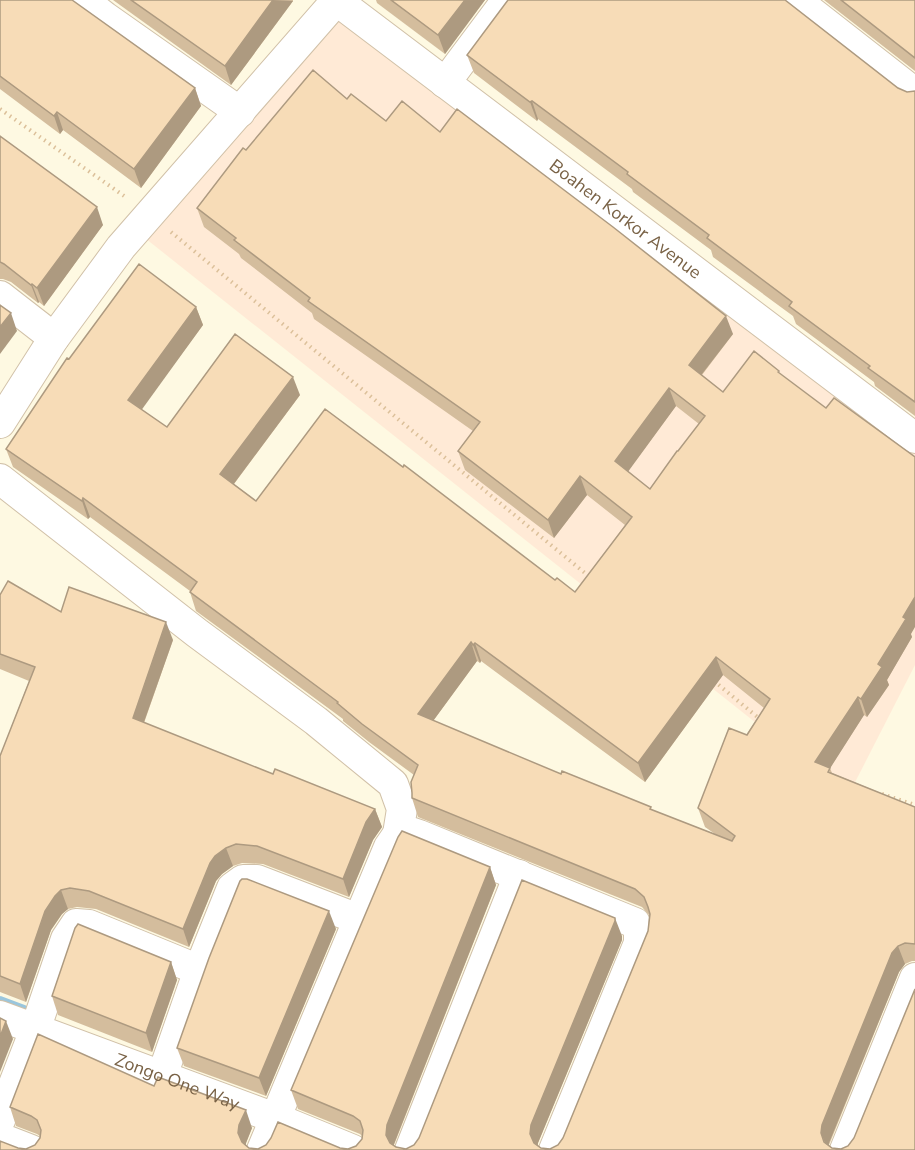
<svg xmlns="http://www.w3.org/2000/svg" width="915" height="1150" viewBox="0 0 915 1150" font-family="'Nunito Sans',sans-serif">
<rect width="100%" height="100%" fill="#fef9e2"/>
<!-- commercial -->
<path fill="#ffead6" d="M 337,6 L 915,454 L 915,665 L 848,796 L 126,223 Z"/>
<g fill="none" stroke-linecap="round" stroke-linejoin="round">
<!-- stream -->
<path stroke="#9ac6dd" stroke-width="8" d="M 0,1000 L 24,1009"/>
<!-- minor casing -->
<g stroke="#d1c1a8" stroke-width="32">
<g id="minor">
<path d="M 83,0 L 105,17 L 240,112"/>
<path id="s1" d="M 336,0 L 915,438"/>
<path d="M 796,0 L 915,93"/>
<path d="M 445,83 L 507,0"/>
<path d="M 0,296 L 54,338"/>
<path d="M 0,423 L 54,338 L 121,247 L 336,1"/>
<path d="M 0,479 L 197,633 L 316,721 L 393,784 L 402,809 L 398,834"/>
<path id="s2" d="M 0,1016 L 275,1118 L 353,1150"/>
<path d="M 162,1076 L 199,970 L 232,888 L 243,880 L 257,880 L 358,919"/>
<path d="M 0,1120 L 35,1030 L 66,939 L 76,924 L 89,925 L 199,970"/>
<path d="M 0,1138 L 31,1150"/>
<path d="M 262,1150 L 389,847 L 398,834 L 410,832 L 419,835 L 635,923 L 639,932 L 639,943 L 554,1150"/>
<path d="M 410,1150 L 519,875"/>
<path d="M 845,1150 L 915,978"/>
</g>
</g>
<!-- path -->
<g stroke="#dcc09a" stroke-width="4" stroke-dasharray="1.5 4.5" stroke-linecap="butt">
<path d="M 0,109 L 127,198"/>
<path d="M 171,232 L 591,578"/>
<path d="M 714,681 L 761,720"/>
<path d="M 882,794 L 915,805"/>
</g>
<!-- minor -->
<use href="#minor" stroke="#fff" stroke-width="30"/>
</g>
<!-- wall -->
<g fill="#d4bd9d" fill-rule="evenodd">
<path d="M 0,0 L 195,88 L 201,106 L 141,188 L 63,130 L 60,134 L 0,89 Z"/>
<path d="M 113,0 L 293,0 L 293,1 L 231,85 Z"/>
<path d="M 376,0 L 485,0 L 445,54 L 377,3 Z"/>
<path d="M 824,0 L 915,0 L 915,71 Z"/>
<path d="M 467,55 L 898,88 L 907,92 L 915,91 L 915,416 L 875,386 L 874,382 L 796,324 L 793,316 L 713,257 L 711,250 L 633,192 L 632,189 L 538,119 L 537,121 L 474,73 Z"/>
<path d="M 347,99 L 386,121 L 440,132 L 733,334 L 702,375 L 723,392 L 781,375 L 912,637 L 887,680 L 889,685 L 867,717 L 864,715 L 830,768 L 832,773 L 915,807 L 915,961 L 912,961 L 905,964 L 899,972 L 829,1145 L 832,1148 L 841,1149 L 915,1150 L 0,1150 L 18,1148 L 26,1149 L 35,1145 L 40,1138 L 40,1136 L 37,1134 L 16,1126 L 10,1107 L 154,1086 L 252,1128 L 246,1143 L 246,1145 L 249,1148 L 258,1149 L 340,1148 L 348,1149 L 356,1146 L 362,1139 L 362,1136 L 360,1134 L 298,1109 L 291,1090 L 490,867 L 496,885 L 394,1145 L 396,1147 L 406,1149 L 414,1145 L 622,936 L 622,940 L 538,1143 L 538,1145 L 541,1148 L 550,1149 L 558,1145 L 563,1138 L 648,931 L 649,915 L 642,907 L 418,817 L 412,798 L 414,775 L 369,742 L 343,721 L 343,719 L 196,611 L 190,592 L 190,591 L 90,517 L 88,519 L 13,467 L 6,449 L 69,359 L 196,307 L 203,325 L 141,409 L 167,427 L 300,395 L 234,484 L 256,501 L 555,580 L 575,592 L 625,525 L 587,495 L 554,538 L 465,470 L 458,451 L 473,431 L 314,319 L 312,313 L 241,258 L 239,254 L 204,227 L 197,208 L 246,150 ZM 676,406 L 699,424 L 650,489 L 628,471 ZM 477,661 L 480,663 L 481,661 L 645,782 L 723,675 L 764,708 L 698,808 L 705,827 L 715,834 L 652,810 L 651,807 L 561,774 L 433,721 Z"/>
<path d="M 0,136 L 103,225 L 44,306 L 39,302 L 38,303 L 11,282 L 3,279 L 0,279 Z"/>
<path d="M 0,595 L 61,612 L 173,640 L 144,723 L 273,774 L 375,809 L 382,827 L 373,840 L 349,897 L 263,864 L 242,863 L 233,866 L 222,874 L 216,881 L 189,947 L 96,909 L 77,907 L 68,909 L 62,914 L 51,930 L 26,1002 L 0,992 L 0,756 L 29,681 L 0,669 Z"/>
<path d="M 336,929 L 266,1096 L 184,1066 L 177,1048 Z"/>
<path d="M 171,962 L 177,980 L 152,1052 L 58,1015 L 52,996 Z"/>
</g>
<!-- shaded-wall -->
<g fill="#ad9a80">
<path d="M 273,0 L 293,1 L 231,85 L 225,66 Z"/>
<path d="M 465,0 L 485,0 L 445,54 L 438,35 Z"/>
<path d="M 195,88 L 201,106 L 141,188 L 134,169 Z"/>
<path d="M 532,101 L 538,119 L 537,121 L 530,102 Z"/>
<path d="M 57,112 L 63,130 L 60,134 L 54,116 Z"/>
<path d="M 97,207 L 103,225 L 44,306 L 37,288 Z"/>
<path d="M 32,284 L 39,302 L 38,303 L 31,285 Z"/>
<path d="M 196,307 L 203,325 L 135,419 L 128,400 Z"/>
<path d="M 11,313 L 17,331 L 0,354 L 0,327 Z"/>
<path d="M 726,316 L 733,334 L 695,383 L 689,365 Z"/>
<path d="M 293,377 L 300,395 L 227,493 L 220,474 Z"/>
<path d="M 669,388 L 676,406 L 622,480 L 615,461 Z"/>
<path d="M 580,476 L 587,495 L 554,538 L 548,520 Z"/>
<path d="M 83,498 L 90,517 L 88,519 L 82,501 Z"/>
<path d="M 915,597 L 915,627 L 911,634 L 912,637 L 887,680 L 889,685 L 867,717 L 861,699 L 903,617 Z"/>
<path d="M 166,622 L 173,640 L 139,736 L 133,718 Z"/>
<path d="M 471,642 L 477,661 L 425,732 L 418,714 Z"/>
<path d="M 475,643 L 481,661 L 480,663 L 473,645 Z"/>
<path d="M 716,657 L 723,675 L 645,782 L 638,763 Z"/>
<path d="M 858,697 L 864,715 L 822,781 L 815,762 Z"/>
<path d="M 375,809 L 382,827 L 373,840 L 349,897 L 343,879 L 366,822 Z"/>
<path d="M 226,848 L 233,866 L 222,874 L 216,881 L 189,947 L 183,929 L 210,863 L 215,856 Z"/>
<path d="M 490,867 L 496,885 L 394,1144 L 393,1150 L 386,1135 L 387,1125 Z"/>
<path d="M 61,890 L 68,909 L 62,914 L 51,930 L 26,1002 L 20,984 L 45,911 L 55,896 Z"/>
<path d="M 329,911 L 336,929 L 266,1096 L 259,1078 Z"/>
<path d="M 615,918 L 622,936 L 622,940 L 538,1143 L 537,1150 L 530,1134 L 531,1125 Z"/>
<path d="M 898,946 L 905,964 L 899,972 L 829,1143 L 828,1150 L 821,1133 L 822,1125 L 892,953 Z"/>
<path d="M 171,962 L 177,980 L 152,1052 L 146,1033 Z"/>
<path d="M 6,1021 L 13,1039 L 0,1072 L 0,1037 Z"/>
<path d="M 246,1110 L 252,1128 L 246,1143 L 245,1150 L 238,1133 L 239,1125 Z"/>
</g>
<!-- building -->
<g fill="#f7dcb7" stroke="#ad9a80" stroke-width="1.5" fill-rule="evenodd">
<path d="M 0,0 L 72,0 L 195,88 L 134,169 L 57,112 L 54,116 L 0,76 Z"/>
<path d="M 131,0 L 273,0 L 225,66 Z"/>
<path d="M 391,0 L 465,0 L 438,35 Z"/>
<path d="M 508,0 L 785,0 L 898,88 L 907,92 L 915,91 L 915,402 L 868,368 L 870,366 L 789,306 L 792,302 L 707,238 L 709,235 L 627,174 L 628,172 L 532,101 L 530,102 L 467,55 Z"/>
<path d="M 841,0 L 915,0 L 915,58 Z"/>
<path d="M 313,70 L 347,99 L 351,94 L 386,121 L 402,101 L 440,132 L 457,109 L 613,227 L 726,316 L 689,365 L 723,392 L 754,351 L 779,371 L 778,372 L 826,408 L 834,398 L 915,457 L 915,597 L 903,617 L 906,619 L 878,664 L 882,667 L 861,699 L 858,697 L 815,762 L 830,768 L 828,772 L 915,807 L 915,944 L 905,943 L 898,946 L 892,953 L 822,1125 L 821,1133 L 824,1142 L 832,1148 L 841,1149 L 848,1146 L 854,1138 L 915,989 L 915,1150 L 0,1150 L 0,1141 L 18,1148 L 26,1149 L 35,1145 L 40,1138 L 41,1130 L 37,1120 L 31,1116 L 10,1107 L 38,1034 L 154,1086 L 158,1077 L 246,1110 L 239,1125 L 238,1133 L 242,1142 L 249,1148 L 258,1149 L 266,1145 L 271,1138 L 278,1122 L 340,1148 L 348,1149 L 356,1146 L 362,1139 L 363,1130 L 360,1121 L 353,1116 L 291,1090 L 398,837 L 402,831 L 490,867 L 387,1125 L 386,1135 L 390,1143 L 396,1147 L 406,1149 L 414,1145 L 419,1138 L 522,880 L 615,918 L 615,921 L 531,1125 L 530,1134 L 534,1143 L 541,1148 L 550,1149 L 558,1145 L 563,1138 L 648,931 L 650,914 L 648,907 L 644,897 L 635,889 L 412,798 L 412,793 L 411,782 L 418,765 L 362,724 L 337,703 L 338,702 L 190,592 L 197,582 L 83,498 L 82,501 L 6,449 L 67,358 L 69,359 L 139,264 L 196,307 L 128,400 L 167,427 L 235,334 L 293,377 L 220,474 L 256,501 L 325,409 L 403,467 L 404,465 L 555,580 L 557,578 L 575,592 L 632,517 L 580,476 L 548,520 L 458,451 L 480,422 L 308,301 L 310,298 L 234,240 L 236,238 L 197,208 L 243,148 L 246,150 ZM 669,388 L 705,416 L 678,451 L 677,451 L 650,489 L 615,461 ZM 471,642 L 473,645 L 475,643 L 638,763 L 716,657 L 770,699 L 747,735 L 729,728 L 698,808 L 735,836 L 732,841 L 650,809 L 651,807 L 562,771 L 561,774 L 418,714 Z"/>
<path d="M 0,136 L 97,207 L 37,288 L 32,284 L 31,285 L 4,264 L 0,262 Z"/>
<path d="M 0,305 L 11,313 L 0,327 Z"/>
<path d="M 8,581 L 61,612 L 69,587 L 166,622 L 133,718 L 273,774 L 275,769 L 375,809 L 366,822 L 343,879 L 257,846 L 236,844 L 226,848 L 215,856 L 210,863 L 183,929 L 89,891 L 70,888 L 61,890 L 55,896 L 45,911 L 20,984 L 0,976 L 0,756 L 35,667 L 0,654 L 0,595 Z"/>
<path d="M 242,879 L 247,879 L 329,911 L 259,1078 L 177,1048 L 209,958 L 240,881 Z"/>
<path d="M 78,924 L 171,962 L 146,1033 L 52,996 L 75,928 Z"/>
<path d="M 0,1018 L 6,1021 L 0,1037 Z"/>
</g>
<g text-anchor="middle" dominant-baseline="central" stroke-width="6" stroke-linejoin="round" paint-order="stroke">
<!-- street labels -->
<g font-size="18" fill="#796246" stroke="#fffbeb">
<text stroke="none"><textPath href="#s1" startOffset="363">Boahen Korkor Avenue</textPath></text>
<text stroke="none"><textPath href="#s2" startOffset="189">Zongo One Way</textPath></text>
</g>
</g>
</svg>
